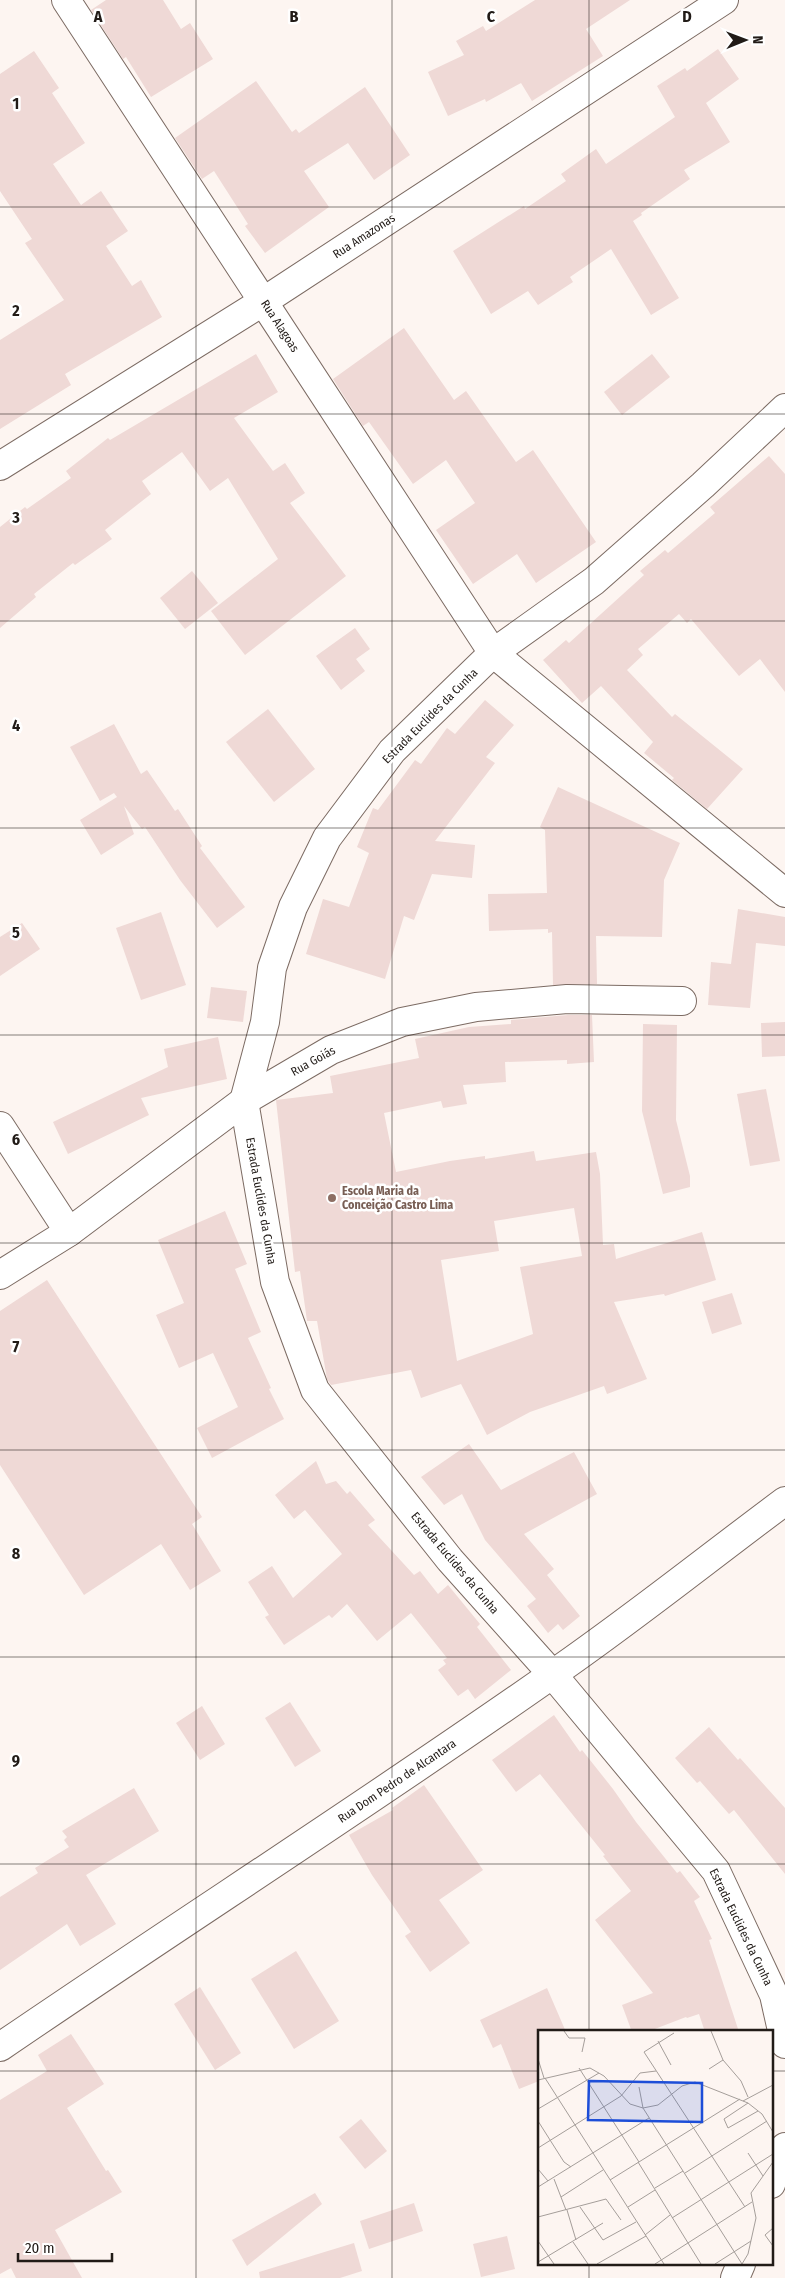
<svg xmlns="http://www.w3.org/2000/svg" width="785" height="2278" viewBox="0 0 785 2278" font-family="'Fira Sans Condensed',sans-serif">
<rect width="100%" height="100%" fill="#fdf5f1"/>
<!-- building -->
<g fill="#efd9d6" fill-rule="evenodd">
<path d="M 106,0 L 163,0 L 181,29 L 190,23 L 213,59 L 151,97 L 126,57 L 123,59 L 91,10 Z"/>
<path d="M 535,0 L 630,0 L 586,29 L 603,56 L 532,101 L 521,83 L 486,102 L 485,99 L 448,116 L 428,72 L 464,55 L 456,41 L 483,26 L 486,31 Z"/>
<path d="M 718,49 L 739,79 L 706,103 L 730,142 L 684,170 L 690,179 L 641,213 L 642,215 L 633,221 L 679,298 L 651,315 L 611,249 L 570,277 L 573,282 L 538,305 L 528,291 L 491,314 L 453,251 L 524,206 L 525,209 L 566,181 L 561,174 L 596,149 L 606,164 L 675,117 L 657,86 L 685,68 L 687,71 Z"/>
<path d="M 34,51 L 59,88 L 52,93 L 85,143 L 53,164 L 81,205 L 101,191 L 128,231 L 106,246 L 132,286 L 141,280 L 162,317 L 65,374 L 71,385 L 0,429 L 0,340 L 64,300 L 25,243 L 32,239 L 0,191 L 0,74 Z"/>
<path d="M 256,81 L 292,132 L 296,129 L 299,133 L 365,87 L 410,155 L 374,180 L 348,143 L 304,171 L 329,207 L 265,253 L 245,226 L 248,224 L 214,171 L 202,179 L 175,138 Z"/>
<path d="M 404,328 L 454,400 L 466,391 L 516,462 L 533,450 L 596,542 L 536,583 L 517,554 L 473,584 L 436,530 L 475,503 L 446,460 L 413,484 L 369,422 L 363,426 L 333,379 Z"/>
<path d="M 256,354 L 278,392 L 234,418 L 273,471 L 285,463 L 305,493 L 290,503 L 346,576 L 245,655 L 211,611 L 278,559 L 228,478 L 210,491 L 182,452 L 142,481 L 151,494 L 105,530 L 112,539 L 75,565 L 73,563 L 34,594 L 36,597 L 0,628 L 0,527 L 25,507 L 27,509 L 71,478 L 66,471 L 108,438 L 110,440 Z"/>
<path d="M 652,354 L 670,377 L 622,415 L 604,392 Z"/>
<path d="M 769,456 L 785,474 L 785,692 L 760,659 L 739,676 L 691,619 L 687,623 L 679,614 L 638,649 L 643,655 L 627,670 L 672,717 L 675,714 L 743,769 L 707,809 L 672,780 L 674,778 L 644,753 L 653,742 L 601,686 L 582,703 L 543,660 L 566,640 L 569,643 L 644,575 L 640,571 L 665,550 L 668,553 L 715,513 L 710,507 Z"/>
<path d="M 192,571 L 218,603 L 185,629 L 160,598 Z"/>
<path d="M 355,628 L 370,649 L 356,659 L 365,671 L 341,690 L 316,656 Z"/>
<path d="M 485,700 L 514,725 L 486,757 L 495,763 L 435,841 L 475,845 L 472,878 L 432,874 L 414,920 L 404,916 L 385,979 L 306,954 L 323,899 L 349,907 L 369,853 L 357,847 L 373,808 L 378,810 L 415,760 L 421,764 L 447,728 L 455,734 Z"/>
<path d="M 268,709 L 315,769 L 274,802 L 226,742 Z"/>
<path d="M 114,724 L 141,774 L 147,770 L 175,811 L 178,809 L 202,846 L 200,848 L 245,907 L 217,928 L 180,880 L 145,827 L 142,829 L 124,806 L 134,834 L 101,855 L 80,820 L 117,797 L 114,793 L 100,801 L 70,747 Z"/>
<path d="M 558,787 L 680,843 L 664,880 L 662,937 L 596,936 L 597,984 L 553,985 L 552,932 L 548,933 L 548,929 L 489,931 L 488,894 L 547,893 L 545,830 L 540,827 Z"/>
<path d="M 738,909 L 785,917 L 785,946 L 756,943 L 750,1008 L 708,1005 L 711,962 L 731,964 Z"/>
<path d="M 161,912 L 186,985 L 141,1000 L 116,928 Z"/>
<path d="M 22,923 L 40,949 L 0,976 L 0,937 Z"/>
<path d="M 211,987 L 247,991 L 243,1022 L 207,1018 Z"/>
<path d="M 568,1015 L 592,1015 L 594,1062 L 567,1064 L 567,1060 L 505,1062 L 506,1082 L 463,1085 L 467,1104 L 443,1108 L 441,1101 L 384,1113 L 396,1172 L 450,1161 L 485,1156 L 485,1159 L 534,1151 L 536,1161 L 596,1152 L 600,1174 L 603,1245 L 614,1244 L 616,1259 L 702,1232 L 716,1280 L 665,1296 L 664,1294 L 614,1302 L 647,1379 L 607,1394 L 604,1386 L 530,1412 L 487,1435 L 461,1384 L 421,1398 L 411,1370 L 331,1385 L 327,1379 L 317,1321 L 307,1321 L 300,1271 L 295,1272 L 276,1100 L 333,1093 L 330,1076 L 419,1058 L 415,1039 L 469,1027 L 511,1024 L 511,1020 ZM 574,1208 L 582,1256 L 520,1267 L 533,1334 L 457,1361 L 441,1260 L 499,1251 L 494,1221 Z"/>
<path d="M 785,1022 L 785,1056 L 762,1057 L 761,1023 Z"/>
<path d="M 643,1024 L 677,1025 L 676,1120 L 690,1176 L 690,1187 L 663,1194 L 642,1111 Z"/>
<path d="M 218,1037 L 227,1079 L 141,1098 L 149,1115 L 68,1154 L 53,1122 L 168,1067 L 164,1049 Z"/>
<path d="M 766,1089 L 780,1161 L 750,1166 L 737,1094 Z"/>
<path d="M 225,1211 L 247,1264 L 235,1269 L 261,1332 L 248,1338 L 271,1388 L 269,1389 L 284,1419 L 212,1458 L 197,1428 L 238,1407 L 213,1353 L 179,1368 L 156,1315 L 184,1303 L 158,1240 Z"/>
<path d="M 47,1280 L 202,1517 L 192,1524 L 221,1571 L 190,1590 L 161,1544 L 84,1595 L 0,1465 L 0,1311 Z"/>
<path d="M 732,1293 L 742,1324 L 712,1334 L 702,1302 Z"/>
<path d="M 469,1444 L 501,1490 L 574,1452 L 597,1494 L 524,1534 L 554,1569 L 547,1575 L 580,1616 L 563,1630 L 558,1624 L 548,1633 L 527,1606 L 536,1599 L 485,1540 L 462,1494 L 444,1505 L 421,1477 Z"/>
<path d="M 316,1461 L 326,1484 L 336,1481 L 347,1494 L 350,1491 L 375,1520 L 368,1525 L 414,1575 L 420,1571 L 438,1594 L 448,1585 L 480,1624 L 477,1627 L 511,1670 L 475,1699 L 468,1689 L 458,1696 L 438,1670 L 446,1664 L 443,1660 L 447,1658 L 411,1613 L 377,1641 L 347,1604 L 332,1618 L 329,1615 L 284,1645 L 265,1617 L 269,1615 L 248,1582 L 272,1566 L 293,1598 L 342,1554 L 305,1510 L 294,1519 L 275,1495 Z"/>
<path d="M 290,1702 L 321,1751 L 295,1767 L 265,1718 Z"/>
<path d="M 202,1706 L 225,1744 L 200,1760 L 176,1723 Z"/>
<path d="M 554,1715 L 580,1752 L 582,1750 L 613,1789 L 636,1822 L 677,1873 L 680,1871 L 700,1897 L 694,1901 L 712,1939 L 709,1940 L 739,2032 L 705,2032 L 699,2014 L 687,2018 L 686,2017 L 647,2032 L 632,2032 L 622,2005 L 653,1993 L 595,1920 L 631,1891 L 603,1856 L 605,1855 L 540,1774 L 516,1792 L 492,1760 Z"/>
<path d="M 709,1727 L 738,1760 L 740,1758 L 785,1808 L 785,1874 L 734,1810 L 729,1814 L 700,1781 L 697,1783 L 675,1758 Z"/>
<path d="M 424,1785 L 483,1870 L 439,1900 L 470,1943 L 430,1972 L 405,1936 L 411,1932 L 372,1875 L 349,1835 L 393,1810 L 392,1808 Z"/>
<path d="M 134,1788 L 159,1831 L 86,1875 L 116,1924 L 80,1946 L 67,1924 L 0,1970 L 0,1897 L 38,1873 L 35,1868 L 69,1847 L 64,1840 L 67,1837 L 62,1831 Z"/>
<path d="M 296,1951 L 339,2021 L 294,2049 L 251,1979 Z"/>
<path d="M 200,1987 L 241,2053 L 215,2070 L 174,2004 Z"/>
<path d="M 547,1988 L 566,2032 L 539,2032 L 539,2081 L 519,2089 L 501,2044 L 493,2048 L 480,2020 Z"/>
<path d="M 71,2034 L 104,2084 L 67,2108 L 106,2171 L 108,2170 L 122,2192 L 55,2230 L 82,2278 L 16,2278 L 11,2268 L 0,2274 L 0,2100 L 47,2071 L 38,2055 Z"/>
<path d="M 361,2119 L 387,2151 L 365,2169 L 339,2137 Z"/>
<path d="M 315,2193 L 322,2204 L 247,2266 L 232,2240 Z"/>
<path d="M 414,2203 L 423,2231 L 369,2249 L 360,2221 Z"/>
<path d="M 507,2236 L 515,2269 L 481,2277 L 473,2244 Z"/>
<path d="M 354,2243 L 362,2271 L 340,2278 L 260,2278 L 259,2272 Z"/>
</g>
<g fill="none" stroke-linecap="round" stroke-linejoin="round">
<!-- street casing -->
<g stroke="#7c6b63" stroke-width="30">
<g id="street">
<path d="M 66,0 L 493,653 L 785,893"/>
<path d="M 0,466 L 264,301 L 724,0"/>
<path d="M 244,1101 L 331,1050 L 402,1022 L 476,1007 L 567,999 L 682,1001"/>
<path d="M 0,1126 L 69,1232"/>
<path d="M 0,2047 C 183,1922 369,1803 550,1676 C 630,1621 707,1559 785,1501"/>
</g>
</g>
<!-- secondary casing -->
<g stroke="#7c6b63" stroke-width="30">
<g id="secondary">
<path d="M 785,408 L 703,485 L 594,581 L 493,653 L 392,751 L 327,838 L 293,907 L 272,968 L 265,1022 L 244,1101 L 275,1282 L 315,1390 L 450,1560 L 553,1675 L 716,1871 L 774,1995 L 785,2044"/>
<path d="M 0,1275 L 69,1232 L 244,1101"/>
<path d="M 771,2184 L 785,2147"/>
<path d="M 735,2278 L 741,2264"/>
</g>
</g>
<!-- street -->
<use href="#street" stroke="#fff" stroke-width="28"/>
<!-- secondary -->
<use href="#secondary" stroke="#fff" stroke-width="28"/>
</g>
<!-- grid -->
<path fill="none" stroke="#211b17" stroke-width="1" stroke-opacity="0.55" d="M 196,0 L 196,2278M 392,0 L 392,2278M 589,0 L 589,2032M 0,207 L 785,207M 0,414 L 785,414M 0,621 L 785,621M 0,828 L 785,828M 0,1035 L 785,1035M 0,1243 L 785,1243M 0,1450 L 785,1450M 0,1657 L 785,1657M 0,1864 L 785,1864M 0,2071 L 539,2071M 771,2071 L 785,2071M 589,2264 L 589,2278"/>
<!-- markers -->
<circle fill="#8d6e63" stroke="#fff" stroke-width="2" cx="332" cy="1198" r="5"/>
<g text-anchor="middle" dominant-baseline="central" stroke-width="5" stroke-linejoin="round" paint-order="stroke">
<!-- street labels -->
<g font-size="12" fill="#211b17" stroke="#fff">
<text transform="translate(364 236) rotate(-33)">Rua Amazonas</text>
<text transform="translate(280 326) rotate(57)">Rua Alagoas</text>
<text transform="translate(430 716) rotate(-45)">Estrada Euclides da Cunha</text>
<text transform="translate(313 1061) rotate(-29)">Rua Goiás</text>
<text transform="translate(261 1201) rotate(80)">Estrada Euclides da Cunha</text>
<text transform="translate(455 1563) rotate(50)">Estrada Euclides da Cunha</text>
<text transform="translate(397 1781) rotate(-34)">Rua Dom Pedro de Alcantara</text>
<text transform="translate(741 1927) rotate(64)">Estrada Euclides da Cunha</text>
</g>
<!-- education labels -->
<g font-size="12" font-weight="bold" fill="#785e54" stroke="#fff" text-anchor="start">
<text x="342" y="1191">Escola Maria da<tspan x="342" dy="14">Conceição Castro Lima</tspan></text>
</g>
</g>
<!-- overview -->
<g transform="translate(538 2030)">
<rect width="235" height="235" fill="#fdf5f1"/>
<path fill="none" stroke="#a59e9a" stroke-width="1" d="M 26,1 L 31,8 L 47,8 L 44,22M 173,1 L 185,30 L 203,51 L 210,67M 136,3 L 106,22 L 207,177M 120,11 L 133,35M 0,29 L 6,48M 41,38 L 101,132M 171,39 L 185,30M 7,48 L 126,234M 0,50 L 52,38 L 66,46 L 92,74 L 105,78 L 120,75 L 144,56 L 157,52 L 210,73 L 224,84 L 235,102M 101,57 L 105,78 L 204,234M 205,71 L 235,55M 210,73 L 186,89 L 190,98 L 220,81M 0,79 L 61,43M 0,91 L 26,132 L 33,137M 0,118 L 83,66 L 102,43 L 118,41M 210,123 L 225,146M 100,132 L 163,234M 0,139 L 10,151M 147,143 L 229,91M 16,149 L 28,180M 72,150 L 202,69M 0,157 L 111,88M 117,158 L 145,141M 23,167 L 65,140M 42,177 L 65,210 L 98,192M 90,177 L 117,160M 29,180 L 38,210M 0,187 L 68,169 L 83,190M 134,188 L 235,124M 235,198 L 227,205 L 235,216M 107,205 L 132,185M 0,211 L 16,234M 35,212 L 50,234M 0,232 L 65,193M 59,234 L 108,206M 117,234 L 214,172M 177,234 L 213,211M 204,234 L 210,224 L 218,188 L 213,163 L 235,132"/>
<path fill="#1d4ed8" fill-opacity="0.15" stroke="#1d4ed8" stroke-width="2.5" d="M 51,51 L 164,53 L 164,92 L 50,90 Z"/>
<rect width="235" height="235" fill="none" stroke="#211b17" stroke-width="2.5"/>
</g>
<g font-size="16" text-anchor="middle" font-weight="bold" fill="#211b17" stroke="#fff" stroke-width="5" stroke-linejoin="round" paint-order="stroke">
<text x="98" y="22">A</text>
<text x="294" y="22">B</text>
<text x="491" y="22">C</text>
<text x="687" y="22">D</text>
<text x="16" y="109">1</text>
<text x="16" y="316">2</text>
<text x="16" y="523">3</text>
<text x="16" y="731">4</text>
<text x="16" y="938">5</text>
<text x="16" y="1145">6</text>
<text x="16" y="1352">7</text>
<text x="16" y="1559">8</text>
<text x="16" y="1766">9</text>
</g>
<!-- north arrow -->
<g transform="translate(745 40) rotate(89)" stroke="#ffffff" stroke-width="4" paint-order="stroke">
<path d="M0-4L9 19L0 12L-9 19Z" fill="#211b17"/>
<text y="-8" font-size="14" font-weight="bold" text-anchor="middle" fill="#211b17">N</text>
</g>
<!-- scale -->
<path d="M18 2253v8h94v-8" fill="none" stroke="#211b17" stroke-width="2.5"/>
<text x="25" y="2253" font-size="15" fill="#211b17" stroke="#ffffff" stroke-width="4" paint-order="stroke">20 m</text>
</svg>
